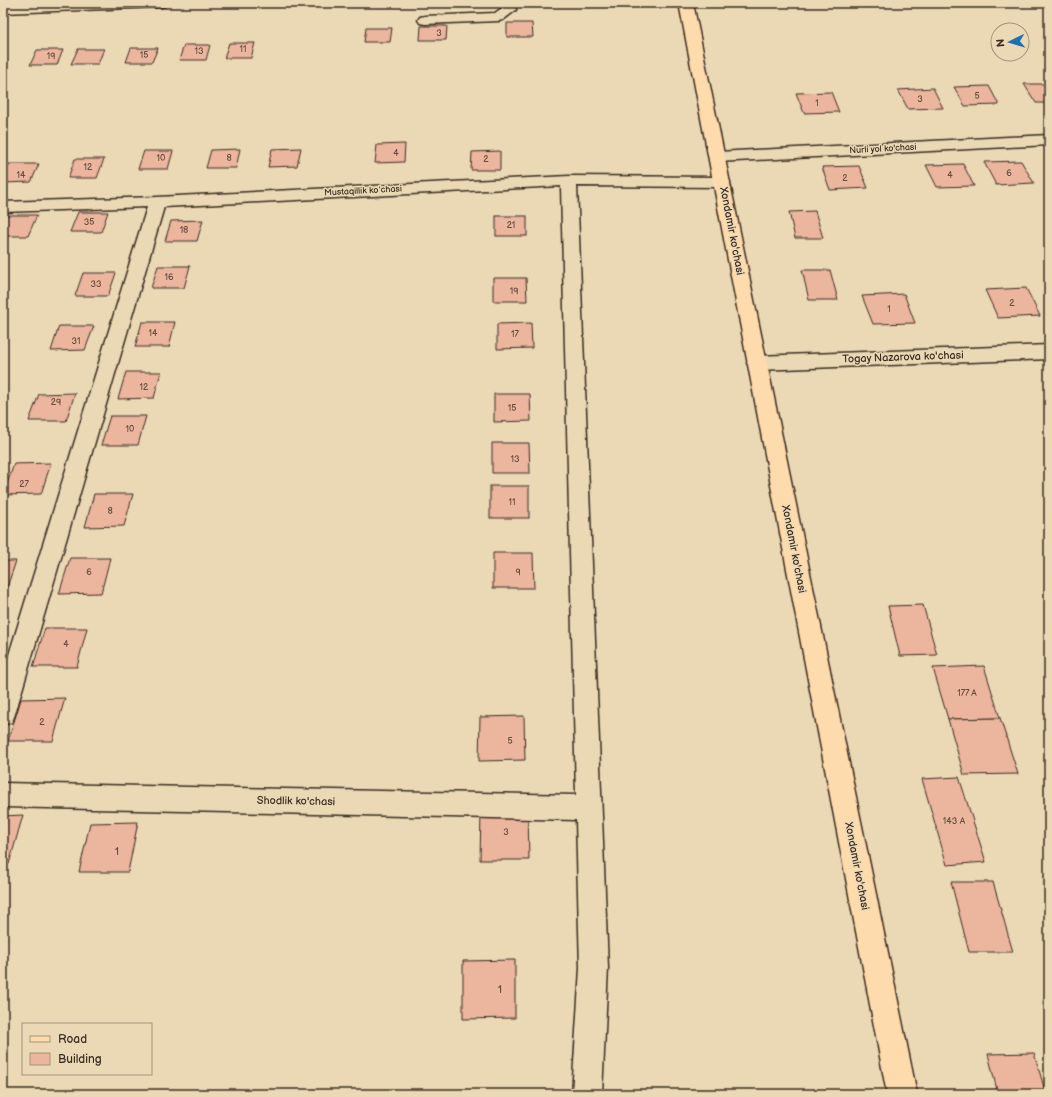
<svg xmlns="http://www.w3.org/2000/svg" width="1052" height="1097" viewBox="0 0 1052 1097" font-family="'Balsamiq Sans',sans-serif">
<rect width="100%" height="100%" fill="#ebd9b6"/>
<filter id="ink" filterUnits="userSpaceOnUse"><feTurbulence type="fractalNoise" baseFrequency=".025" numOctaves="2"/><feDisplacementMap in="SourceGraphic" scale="8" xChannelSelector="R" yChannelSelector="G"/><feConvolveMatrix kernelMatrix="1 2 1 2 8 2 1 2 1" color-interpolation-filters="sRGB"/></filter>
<g filter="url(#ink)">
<!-- building -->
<g fill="#ebb59e" stroke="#3b2a1e">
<path d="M 507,23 L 532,23 L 533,37 L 507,37 Z"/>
<path d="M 421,26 L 447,26 L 446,40 L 420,40 Z"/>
<path d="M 366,28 L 392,28 L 390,42 L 364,42 Z"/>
<path d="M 229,43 L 255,43 L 251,58 L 224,58 Z"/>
<path d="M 184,45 L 210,45 L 206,60 L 179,60 Z"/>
<path d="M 131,48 L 158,48 L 152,62 L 126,62 Z"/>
<path d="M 78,49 L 104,49 L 98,64 L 71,64 Z"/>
<path d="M 37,50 L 63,50 L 57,65 L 30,65 Z"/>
<path d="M 1024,84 L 1049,84 L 1049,103 L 1036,103 Z"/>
<path d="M 989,86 L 999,105 L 965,106 L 954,87 Z"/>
<path d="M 933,88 L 943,108 L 908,109 L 898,90 Z"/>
<path d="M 831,92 L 839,112 L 804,113 L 796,93 Z"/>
<path d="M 405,144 L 404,162 L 375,163 L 377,145 Z"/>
<path d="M 301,148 L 297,166 L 268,167 L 272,149 Z"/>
<path d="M 240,149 L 236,168 L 206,168 L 211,150 Z"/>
<path d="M 144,151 L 173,151 L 168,169 L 138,169 Z"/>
<path d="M 500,151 L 500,170 L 471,170 L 472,152 Z"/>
<path d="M 75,159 L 104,159 L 97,178 L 68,178 Z"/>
<path d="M 1021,161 L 1034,183 L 996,185 L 984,162 Z"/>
<path d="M 9,164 L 39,164 L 31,182 L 3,183 L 3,178 Z"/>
<path d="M 963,164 L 974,186 L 937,187 L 926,165 Z"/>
<path d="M 859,166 L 868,188 L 830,190 L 822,167 Z"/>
<path d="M 815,211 L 823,238 L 795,238 L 789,212 Z"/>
<path d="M 78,212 L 108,212 L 101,232 L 70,232 Z"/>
<path d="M 5,215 L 37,215 L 28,236 L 3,236 L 3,221 Z"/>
<rect x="496" y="216" width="31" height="20"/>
<path d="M 203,220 L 197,241 L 165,241 L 171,221 Z"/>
<path d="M 158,266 L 190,266 L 184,288 L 151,288 Z"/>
<path d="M 802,270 L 830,270 L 838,300 L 809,300 Z"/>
<path d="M 83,273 L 116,273 L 108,296 L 75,296 Z"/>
<path d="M 493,278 L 526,278 L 527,301 L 493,301 Z"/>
<path d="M 1026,288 L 1040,316 L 998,318 L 985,290 Z"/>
<path d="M 904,294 L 915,323 L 873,324 L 862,296 Z"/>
<path d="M 142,322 L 175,322 L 169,347 L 135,347 Z"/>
<path d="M 531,323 L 532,348 L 497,349 L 497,324 Z"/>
<path d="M 59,326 L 94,326 L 85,350 L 51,351 Z"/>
<path d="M 126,372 L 161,372 L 154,398 L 118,399 Z"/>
<path d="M 75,393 L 66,421 L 29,421 L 39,394 Z"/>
<path d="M 494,394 L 530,394 L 531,421 L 494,422 Z"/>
<path d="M 110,416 L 146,416 L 138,445 L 101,445 Z"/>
<path d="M 492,443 L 529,443 L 530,473 L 492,473 Z"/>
<path d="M 51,463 L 41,494 L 3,495 L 14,464 Z"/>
<rect x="490" y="486" width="39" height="32"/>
<path d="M 94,494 L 133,494 L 124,526 L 85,527 Z"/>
<path d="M 493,553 L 533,553 L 534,588 L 493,588 Z"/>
<path d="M 70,558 L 110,558 L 101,593 L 59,594 Z"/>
<path d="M 3,561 L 16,561 L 4,596 L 3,596 Z"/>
<path d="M 923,605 L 937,655 L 900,656 L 888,606 Z"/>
<path d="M 45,628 L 87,628 L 77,667 L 33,667 Z"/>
<path d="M 984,666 L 1000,718 L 948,719 L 933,668 Z"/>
<path d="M 65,698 L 53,741 L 8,741 L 21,699 Z"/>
<path d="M 524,716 L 525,760 L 479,761 L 480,717 Z"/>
<path d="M 1000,718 L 1018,774 L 964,775 L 948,719 Z"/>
<path d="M 959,777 L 986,862 L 947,865 L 922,779 Z"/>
<path d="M 528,811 L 529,860 L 480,860 L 481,812 Z"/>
<path d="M 23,815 L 9,864 L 3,865 L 3,816 Z"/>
<path d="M 138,822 L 128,872 L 79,872 L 90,823 Z"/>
<path d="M 951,882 L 993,882 L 1013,952 L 969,952 Z"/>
<path d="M 515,960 L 515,1018 L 463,1019 L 463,961 Z"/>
<path d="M 1034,1053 L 1046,1094 L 998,1094 L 988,1054 Z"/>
</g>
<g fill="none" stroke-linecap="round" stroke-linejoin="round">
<!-- minor casing -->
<g stroke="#3b2a1e" stroke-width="3">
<g id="minor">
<path d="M 52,3 L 167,3 L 165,6 L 160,7 L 3,13 L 3,5 Z"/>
<path d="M 501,3 L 515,3 L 516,10 L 503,20 L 498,21 L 425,24 L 420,23 L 418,20 L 420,17 L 425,16 L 495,13 L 502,8 Z"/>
<path d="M 1049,135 L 1049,145 L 717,162 L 711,160 L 709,157 L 711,154 L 717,152 Z"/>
<path d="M 569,176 L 722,177 L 728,178 L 730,182 L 728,186 L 722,187 L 577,186 L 608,968 L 602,1094 L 572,1094 L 580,968 L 576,820 L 3,807 L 3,783 L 576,795 L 561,186 L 164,207 L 15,714 L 12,722 L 3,725 L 3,674 L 147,207 L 3,212 L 3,202 L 157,197 Z"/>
<path d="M 1049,345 L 1049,359 L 757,370 L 750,368 L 747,363 L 750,358 L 757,356 Z"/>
</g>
</g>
<!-- major casing -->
<g stroke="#3b2a1e" stroke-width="3">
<path id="major" d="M 679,3 L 693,3 L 917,1094 L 887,1094 Z"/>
</g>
<!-- minor -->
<use href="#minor" fill="#ebd9b6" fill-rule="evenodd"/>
<!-- major -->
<use href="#major" fill="#fedbac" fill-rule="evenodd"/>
</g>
</g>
<g text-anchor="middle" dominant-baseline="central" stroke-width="3" stroke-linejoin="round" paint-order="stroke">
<!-- number labels -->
<g font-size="9" fill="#674d3e">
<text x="439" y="33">3</text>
<text x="243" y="49">11</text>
<text x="199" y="51">13</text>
<text x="144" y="55">15</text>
<text x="51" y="56">19</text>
<text x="977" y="96">5</text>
<text x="920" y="99">3</text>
<text x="817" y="103">1</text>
<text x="396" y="153">4</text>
<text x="161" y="158">10</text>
<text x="229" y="158">8</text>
<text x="486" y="159">2</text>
<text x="88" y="167">12</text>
<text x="1009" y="173">6</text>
<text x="21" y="175">14</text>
<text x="950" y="175">4</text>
<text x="845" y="178">2</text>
<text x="89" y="222">35</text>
<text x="511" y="225">21</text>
<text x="184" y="230">18</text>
<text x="169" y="277">16</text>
<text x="96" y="284">33</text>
<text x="514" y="291">19</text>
<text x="1012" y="303">2</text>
<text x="889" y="309">1</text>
<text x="153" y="333">14</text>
<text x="515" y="334">17</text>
<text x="76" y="341">31</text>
<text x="144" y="387">12</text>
<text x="56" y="402">29</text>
<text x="512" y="408">15</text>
<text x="130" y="429">10</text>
<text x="515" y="459">13</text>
<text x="24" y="484">27</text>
<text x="512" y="502">11</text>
<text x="110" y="511">8</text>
<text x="89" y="572">6</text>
<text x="518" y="572">9</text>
<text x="66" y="644">4</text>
<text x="967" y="693">177 А</text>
<text x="42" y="722">2</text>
<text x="510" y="741">5</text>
<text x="954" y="821">143 А</text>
<text x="506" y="832">3</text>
</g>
<!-- far-street labels -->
<g font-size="9" fill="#3b2a1e" stroke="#ebd9b6">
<text transform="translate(883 149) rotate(-3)">Nurli yol ko'chasi</text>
<text transform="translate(363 191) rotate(-3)">Mustaqillik koʻchasi</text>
</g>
<!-- street labels -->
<g font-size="11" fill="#3b2a1e" stroke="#ebd9b6">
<text transform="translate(732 231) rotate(79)">Xondamir ko'chasi</text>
<text transform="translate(903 357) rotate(-2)">Togay Nazarova ko'chasi</text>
<text transform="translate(794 549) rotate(79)">Xondamir ko'chasi</text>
<text transform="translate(296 801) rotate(1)">Shodlik ko'chasi</text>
<text transform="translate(857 866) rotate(79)">Xondamir ko'chasi</text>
</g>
<!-- near-number labels -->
<g font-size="11" fill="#674d3e">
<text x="117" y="851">1</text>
<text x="500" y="989">1</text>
</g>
</g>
<!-- margin -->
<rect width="1052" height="1097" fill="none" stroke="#ebd9b6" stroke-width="16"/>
<rect x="8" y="8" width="1036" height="1081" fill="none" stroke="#3b2a1e" stroke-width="1.5" filter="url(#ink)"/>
<!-- legend -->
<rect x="22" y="1023" width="130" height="52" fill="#ebd9b6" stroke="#a59379"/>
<rect x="30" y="1036" width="20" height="6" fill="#fedbac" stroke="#a59379"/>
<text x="58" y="1043" font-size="12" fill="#3b2a1e">Road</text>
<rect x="30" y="1053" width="20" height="12" fill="#ebb59e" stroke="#a59379"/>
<text x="58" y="1063" font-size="12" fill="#3b2a1e">Building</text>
<!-- north arrow -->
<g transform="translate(1010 42) rotate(265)"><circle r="19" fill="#ebd9b6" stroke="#a59379"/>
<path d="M0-3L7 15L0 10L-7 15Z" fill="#1f6fb2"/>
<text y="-6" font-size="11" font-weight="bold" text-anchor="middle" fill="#3b2a1e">N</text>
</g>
</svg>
